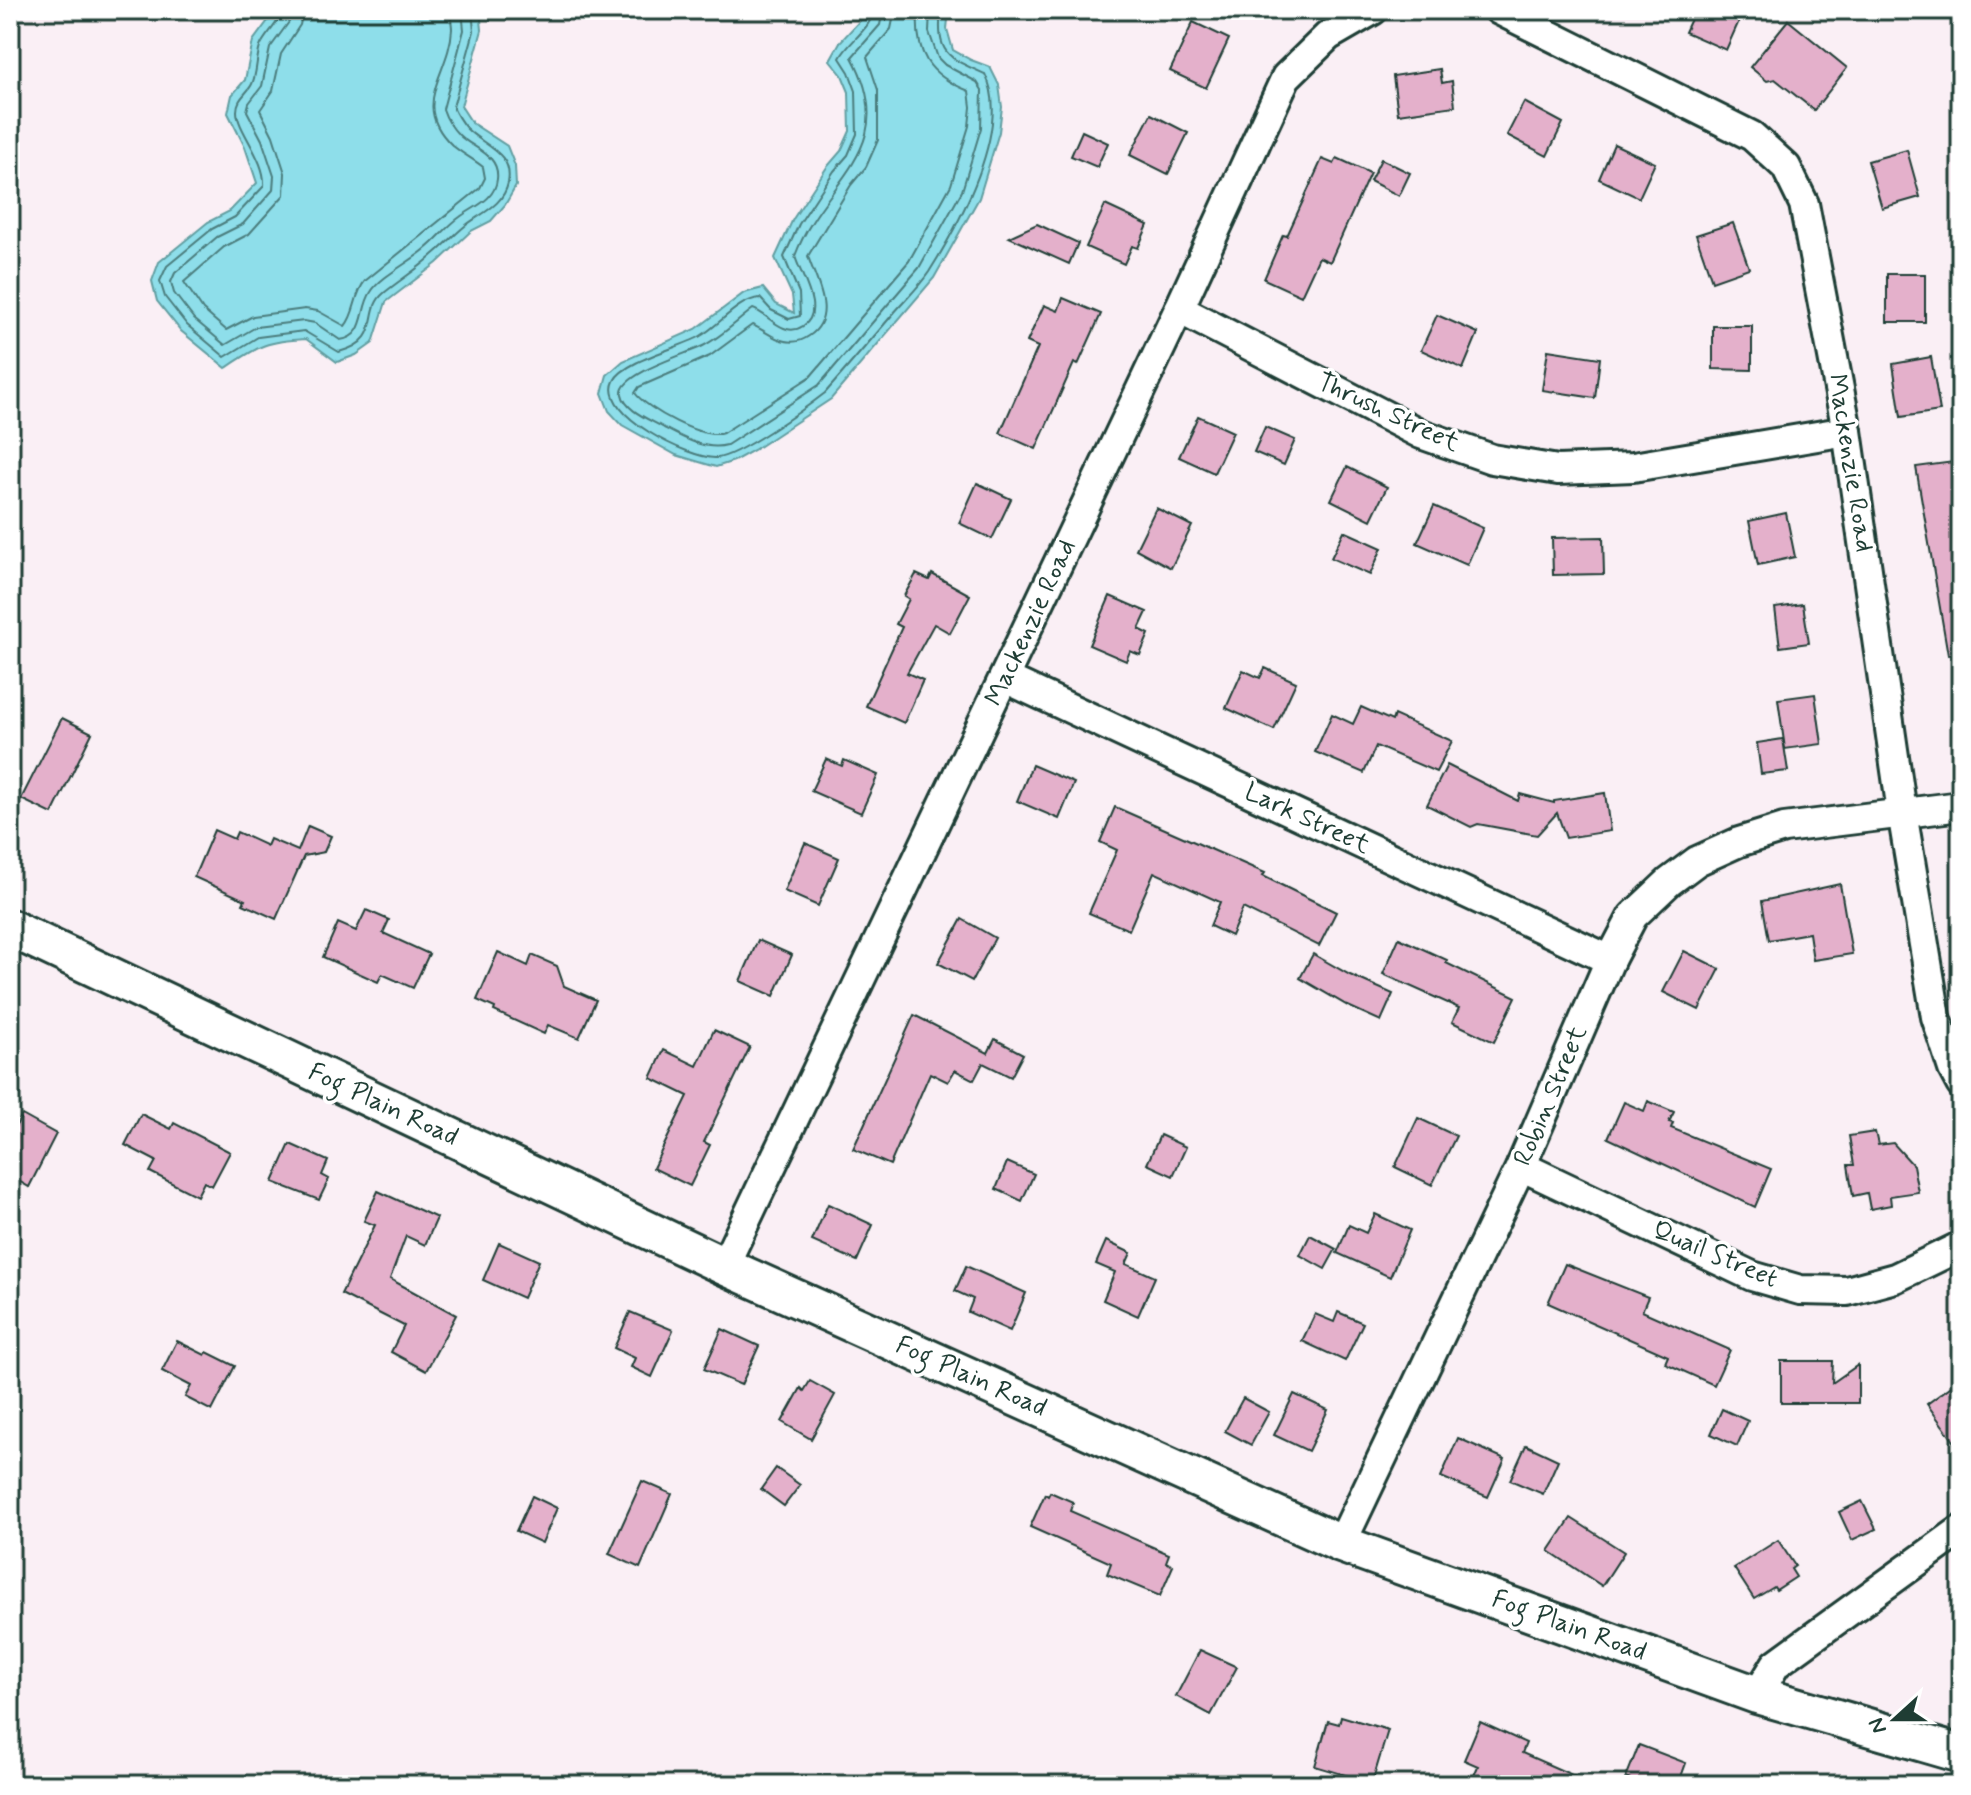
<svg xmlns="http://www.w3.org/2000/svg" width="1971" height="1795" viewBox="0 0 1971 1795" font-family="Mynerve,sans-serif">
<rect width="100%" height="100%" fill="#faeff5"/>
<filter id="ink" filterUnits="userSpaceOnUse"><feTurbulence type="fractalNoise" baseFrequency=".0125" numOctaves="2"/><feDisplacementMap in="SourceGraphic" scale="16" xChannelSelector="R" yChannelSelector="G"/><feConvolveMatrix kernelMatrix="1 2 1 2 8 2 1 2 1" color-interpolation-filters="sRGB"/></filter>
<g filter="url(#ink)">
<!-- water -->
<g fill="#8edeea" stroke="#629ea1" stroke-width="2">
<path d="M 276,10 L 480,10 L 482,30 L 461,106 L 472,123 L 507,146 L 515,166 L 516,186 L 505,205 L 491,221 L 471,231 L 437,263 L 386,302 L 373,343 L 356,355 L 337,362 L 306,339 C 265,341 259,346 226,368 L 181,331 L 157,301 L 152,281 L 159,262 L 208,222 L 230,211 L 257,183 L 245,147 L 228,113 L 232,95 L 245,80 L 253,41 Z"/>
<path d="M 863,10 L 949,10 L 947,29 L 953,50 L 971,60 L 990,67 L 999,85 L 1002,107 L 999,132 L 979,198 L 934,278 L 831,399 L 754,450 L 734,461 L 716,467 L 676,455 L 622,425 L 609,411 L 602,393 L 607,375 L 623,361 L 696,329 L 744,293 L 763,288 L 776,304 L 794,313 L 792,295 L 775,258 L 793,219 L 827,167 L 841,151 L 850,131 L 849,92 L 842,75 L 830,60 L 840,42 L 866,14 Z"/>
</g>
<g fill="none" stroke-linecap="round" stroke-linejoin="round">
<!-- shore -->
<g stroke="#4b7d7d" stroke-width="2">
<path d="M 281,10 C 280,24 265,34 260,47 C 256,59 257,74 252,84 C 247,94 237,98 237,111 C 237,130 266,160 264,186 L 235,217 L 212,229 L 167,266 L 160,281 L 165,297 L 187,325 L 225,357 L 258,337 L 304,331 L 339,352 C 385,340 362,311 384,293 C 400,280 418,269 433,255 C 444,246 454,235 465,226 C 481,213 503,206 508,183 C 514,152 483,146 466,128 C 461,122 456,114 453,107 L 474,31 L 472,10"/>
<path d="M 291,10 L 289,22 L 270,48 L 262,86 L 249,103 L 247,111 L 262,140 L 274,176 L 273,190 L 243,224 L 217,237 L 175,273 L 171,282 L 174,293 L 194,319 L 225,345 L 256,327 L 304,321 L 315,323 L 340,340 C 367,336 359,310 371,292 C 380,277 410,262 424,250 C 437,240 447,226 460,217 C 475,206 495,200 497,179 C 500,154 473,149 459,135 C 452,128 446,118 443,109 L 464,30 L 462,10"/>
<path d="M 303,10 L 300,25 L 281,54 L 273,91 L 260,110 L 273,136 L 285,173 L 284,195 L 249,234 L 224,247 L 184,282 L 203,310 L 226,330 L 253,316 L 305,309 L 318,311 L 345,326 C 356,313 354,294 365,281 L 480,188 L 485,178 L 483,167 C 473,159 461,153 452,145 C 409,104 450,74 452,29 C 452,23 450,16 450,10"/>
<path d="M 873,10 C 873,27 848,42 840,58 L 849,72 L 856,91 L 857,134 L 848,155 L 834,171 L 799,224 L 784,257 L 799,293 L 800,316 L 789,319 L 771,310 L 760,298 C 737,300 720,325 699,337 C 679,348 623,361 614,381 C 598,414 690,459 716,458 C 736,458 807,407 825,393 C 848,367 871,340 893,314 C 905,300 919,287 929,272 C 958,226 1013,127 985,74 C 948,58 936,54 941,10"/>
<path d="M 883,10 L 880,25 L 852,57 C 903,151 823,179 795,256 C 800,275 826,311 803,326 C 797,330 791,331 784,328 C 773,324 763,312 753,309 C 737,321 721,337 703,346 C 687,354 619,374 622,394 C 625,411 651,420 664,428 C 683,438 706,451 727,445 L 819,385 L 919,268 L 962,191 L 981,128 L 982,90 L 977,82 L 945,65 L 938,58 L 929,32 L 930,10"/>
<path d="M 895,10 L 891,29 L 867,57 L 878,90 L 878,140 L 866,167 L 851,185 L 808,256 C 815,280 839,316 809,336 C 802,341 794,343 785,341 C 773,339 763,329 752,325 L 710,356 L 639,387 L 635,393 C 647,409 703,440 723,433 L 810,377 L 909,261 L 951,185 L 969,126 L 971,107 L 969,91 C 928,75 915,54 918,10"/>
</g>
</g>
<!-- building -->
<g fill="#e4b0cb" stroke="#1f3d34" stroke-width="2">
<path d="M 1695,10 L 1744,10 L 1726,50 L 1685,32 Z"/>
<path d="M 1788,20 L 1847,68 L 1814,110 L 1775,79 L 1767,81 L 1750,67 Z"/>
<path d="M 1193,22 L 1229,39 L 1206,88 L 1170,71 Z"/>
<path d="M 1440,69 L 1442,83 L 1452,81 L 1455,106 L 1398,114 L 1393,76 Z"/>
<path d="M 1524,102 L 1563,123 L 1547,156 L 1507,135 Z"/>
<path d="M 1151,114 L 1188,133 L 1168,174 L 1130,155 Z"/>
<path d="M 1082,131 L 1108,143 L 1097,167 L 1071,156 Z"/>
<path d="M 1614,144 L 1655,163 L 1639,198 L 1599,179 Z"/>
<path d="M 1907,150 L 1920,197 L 1882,208 L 1868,161 Z"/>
<path d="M 1337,158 L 1370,173 L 1330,262 L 1319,257 L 1301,296 L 1264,279 L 1283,235 L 1287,236 L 1322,159 L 1334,164 Z"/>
<path d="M 1381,159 L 1410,173 L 1399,196 L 1370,181 Z"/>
<path d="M 1105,205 L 1148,225 L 1138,248 L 1132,246 L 1124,264 L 1086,247 Z"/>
<path d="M 1733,223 L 1749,268 L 1712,281 L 1696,235 Z"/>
<path d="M 1037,224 L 1078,243 L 1069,264 L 1009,237 Z"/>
<rect x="1887" y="274" width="38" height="48"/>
<path d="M 1063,298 L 1101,314 L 1078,365 L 1074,363 L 1036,449 L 1000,433 L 1038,347 L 1027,342 L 1044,305 L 1058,311 Z"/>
<path d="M 1437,315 L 1478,333 L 1463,369 L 1421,350 Z"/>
<path d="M 1713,326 L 1752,326 L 1752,370 L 1713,369 Z"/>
<path d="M 1548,350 L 1600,358 L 1595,398 L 1542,390 Z"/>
<path d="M 1931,357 L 1940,411 L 1901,417 L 1893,364 Z"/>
<path d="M 1198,416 L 1233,432 L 1214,473 L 1179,457 Z"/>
<path d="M 1265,427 L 1295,440 L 1284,465 L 1254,452 Z"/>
<path d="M 1953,462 L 1961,518 L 1961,654 L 1948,655 L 1916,467 Z"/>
<path d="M 1347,467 L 1387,487 L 1371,520 L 1331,500 Z"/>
<path d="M 977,483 L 1011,499 L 992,539 L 959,523 Z"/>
<path d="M 1434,506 L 1483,528 L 1467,565 L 1417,543 Z"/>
<path d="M 1156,508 L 1192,526 L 1171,568 L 1136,549 Z"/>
<path d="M 1786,513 L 1795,557 L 1758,565 L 1749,521 Z"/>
<path d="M 1344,531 L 1382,548 L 1370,575 L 1331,558 Z"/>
<path d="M 1603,537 L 1604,574 L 1553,575 L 1552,538 Z"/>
<path d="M 916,574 L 929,580 L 932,574 L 970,595 L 950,633 L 934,624 L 907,673 L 923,680 L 904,723 L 866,706 L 902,627 L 896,624 L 909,599 L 904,596 Z"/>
<path d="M 1110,596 L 1147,612 L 1139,629 L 1149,634 L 1140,655 L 1130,651 L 1126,661 L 1089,645 Z"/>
<path d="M 1803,604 L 1809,643 L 1780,647 L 1775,608 Z"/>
<path d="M 1265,668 L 1296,682 L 1274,730 L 1226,708 L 1243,670 L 1260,678 Z"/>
<path d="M 1815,694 L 1822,744 L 1785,749 L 1778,699 Z"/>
<path d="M 1361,707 L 1392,721 L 1394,715 L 1452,741 L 1436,772 L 1376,746 L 1364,773 L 1315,752 L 1332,714 L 1353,724 Z"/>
<path d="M 62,718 L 92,733 L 52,814 L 21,799 Z"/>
<path d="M 1783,739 L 1788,771 L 1761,774 L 1757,743 Z"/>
<path d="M 826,759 L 842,766 L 844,760 L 878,775 L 861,813 L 811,791 Z"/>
<path d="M 1032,765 L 1074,783 L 1059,819 L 1017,801 Z"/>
<path d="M 1447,765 L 1518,801 L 1520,794 L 1554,803 L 1554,801 L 1605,793 L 1610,831 L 1566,838 L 1557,813 L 1537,835 L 1478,824 L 1471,827 L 1427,805 Z"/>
<path d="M 1115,807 L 1265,873 L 1263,876 L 1336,912 L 1319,946 L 1243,908 L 1231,936 L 1210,926 L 1220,902 L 1154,872 L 1129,930 L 1089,913 L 1117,850 L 1100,842 Z"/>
<path d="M 308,826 L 331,836 L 324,852 L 304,856 L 276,919 L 243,904 L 245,900 L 194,877 L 214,830 L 234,839 L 237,832 L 267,846 L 270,839 L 298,851 Z"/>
<path d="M 805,843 L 839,858 L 818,906 L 784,891 Z"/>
<path d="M 1840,884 L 1852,954 L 1813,960 L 1809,933 L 1769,940 L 1762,901 Z"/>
<path d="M 366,910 L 389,920 L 383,933 L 429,954 L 413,988 L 382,974 L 378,982 L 323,957 L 338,923 L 356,931 Z"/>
<path d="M 962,919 L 995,938 L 972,981 L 938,963 Z"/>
<path d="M 1399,938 L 1447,960 L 1446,963 L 1516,997 L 1494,1042 L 1452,1022 L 1459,1008 L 1383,974 Z"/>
<path d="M 758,940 L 792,955 L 774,996 L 740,981 Z"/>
<path d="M 1684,951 L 1720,969 L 1699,1010 L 1663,992 Z"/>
<path d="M 498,952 L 528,966 L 532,955 L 557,966 L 564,986 L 596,1000 L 579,1038 L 548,1025 L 544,1034 L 494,1011 L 495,1008 L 477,1000 Z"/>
<path d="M 1313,954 L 1350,975 L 1393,994 L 1381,1021 L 1348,1006 L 1300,978 Z"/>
<path d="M 914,1015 L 988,1053 L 995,1039 L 1023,1054 L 1011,1077 L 983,1063 L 974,1080 L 955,1070 L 948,1082 L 930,1073 L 890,1165 L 853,1149 Z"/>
<path d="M 714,1030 L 750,1047 L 704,1142 L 710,1145 L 690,1186 L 653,1168 L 688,1096 L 651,1078 L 664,1050 L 697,1066 Z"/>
<path d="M 1648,1101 L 1674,1112 L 1669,1122 L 1673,1123 L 1671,1128 L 1771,1169 L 1755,1207 L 1608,1138 L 1624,1102 L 1644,1111 Z"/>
<path d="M 141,1114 L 171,1129 L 174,1123 L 230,1152 L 212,1186 L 204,1182 L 197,1196 L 150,1172 L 156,1161 L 125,1145 Z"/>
<path d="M 22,1115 L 56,1134 L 29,1187 L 10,1176 L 10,1136 Z"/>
<path d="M 1418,1118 L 1456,1136 L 1432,1185 L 1395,1167 Z"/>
<path d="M 1875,1132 L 1878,1145 L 1893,1143 L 1913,1165 L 1918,1192 L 1890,1196 L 1891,1205 L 1870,1209 L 1867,1193 L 1853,1196 L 1848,1165 L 1854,1165 L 1849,1136 Z"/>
<path d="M 1160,1135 L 1186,1147 L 1173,1176 L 1147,1164 Z"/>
<path d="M 290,1144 L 328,1161 L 322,1175 L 329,1179 L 319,1200 L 273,1182 Z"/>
<path d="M 1007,1162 L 1034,1174 L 1022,1201 L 996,1189 Z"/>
<path d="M 378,1191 L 437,1218 L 425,1245 L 406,1236 L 390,1279 L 456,1315 L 426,1371 L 391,1352 L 404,1326 L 341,1294 L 375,1225 L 364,1221 Z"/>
<path d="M 828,1204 L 873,1225 L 857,1261 L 812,1241 Z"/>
<path d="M 1375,1214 L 1410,1230 L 1390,1277 L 1337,1253 L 1349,1225 L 1366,1233 Z"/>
<path d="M 1310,1235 L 1336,1249 L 1325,1269 L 1300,1255 Z"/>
<path d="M 1106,1241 L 1131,1253 L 1126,1264 L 1155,1277 L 1138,1316 L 1103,1300 L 1115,1272 L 1096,1264 Z"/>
<path d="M 499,1243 L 539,1261 L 523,1298 L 483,1280 Z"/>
<path d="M 1565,1264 L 1648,1297 L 1642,1311 L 1730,1350 L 1714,1385 L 1665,1363 L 1668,1356 L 1548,1303 Z"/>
<path d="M 966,1266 L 1026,1293 L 1010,1331 L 968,1312 L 973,1299 L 955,1291 Z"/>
<path d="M 630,1312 L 673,1330 L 652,1377 L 631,1367 L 635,1358 L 614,1348 Z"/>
<path d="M 1338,1312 L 1363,1323 L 1345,1361 L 1302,1341 L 1315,1314 L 1334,1322 Z"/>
<path d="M 722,1329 L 759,1346 L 741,1385 L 704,1369 Z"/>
<path d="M 177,1341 L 205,1355 L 207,1352 L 235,1366 L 212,1411 L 185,1397 L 191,1386 L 162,1371 Z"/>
<path d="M 1781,1361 L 1833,1361 L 1832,1383 L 1858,1365 L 1858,1403 L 1781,1403 Z"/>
<path d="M 1961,1379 L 1961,1451 L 1927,1404 Z"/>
<path d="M 810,1381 L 835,1395 L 811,1439 L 782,1422 L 801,1388 L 804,1391 Z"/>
<path d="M 1294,1394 L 1328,1410 L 1308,1451 L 1274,1435 Z"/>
<path d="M 1243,1398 L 1269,1412 L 1251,1445 L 1225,1431 Z"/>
<path d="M 1722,1409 L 1748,1421 L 1737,1446 L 1711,1434 Z"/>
<path d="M 1458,1438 L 1505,1459 L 1488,1497 L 1441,1477 Z"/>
<path d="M 1526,1445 L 1558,1460 L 1543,1494 L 1510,1480 Z"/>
<path d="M 776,1468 L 800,1485 L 784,1506 L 761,1489 Z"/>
<path d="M 642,1481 L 672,1494 L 640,1568 L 609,1554 Z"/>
<path d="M 1050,1492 L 1073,1502 L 1070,1511 L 1169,1554 L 1166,1562 L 1173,1566 L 1160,1596 L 1107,1574 L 1111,1563 L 1030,1527 L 1045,1494 L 1048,1496 Z"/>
<path d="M 532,1496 L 557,1508 L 542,1543 L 516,1531 Z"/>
<path d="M 1862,1501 L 1876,1529 L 1852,1540 L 1839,1512 Z"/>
<path d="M 1571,1518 L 1624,1552 L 1602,1586 L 1549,1551 Z"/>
<path d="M 1778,1540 L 1795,1566 L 1791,1569 L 1796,1577 L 1776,1590 L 1774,1587 L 1754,1599 L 1734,1568 Z"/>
<path d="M 1200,1650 L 1237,1667 L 1211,1715 L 1176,1696 Z"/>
<path d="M 1341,1716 L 1388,1730 L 1372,1783 L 1315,1766 L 1328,1721 L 1339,1724 Z"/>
<path d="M 1480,1722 L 1526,1743 L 1522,1753 L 1595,1785 L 1489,1785 L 1473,1778 L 1478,1766 L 1464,1760 Z"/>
<path d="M 1639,1745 L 1686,1763 L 1678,1785 L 1646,1785 L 1626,1778 Z"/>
</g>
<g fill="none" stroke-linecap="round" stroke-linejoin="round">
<!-- minor casing -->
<g stroke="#1f3d34" stroke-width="34">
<g id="minor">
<path d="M 1499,10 L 1752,136 L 1786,167 L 1804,204 L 1847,431 L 1902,812 L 1936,1017 L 1953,1069 L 1961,1084"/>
<path d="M 1179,309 L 1421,434 L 1492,459 L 1558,470 L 1633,467 L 1847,431"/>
<path d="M 1005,678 L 1610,960"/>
<path d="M 1521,1166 L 1752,1276 L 1800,1290 L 1847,1291 L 1895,1278 L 1961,1246"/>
<path d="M 724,1266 L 1179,309 L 1286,77 L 1328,36 L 1373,10"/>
<path d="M 1341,1544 L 1521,1166 L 1610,960 L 1633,916 L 1669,882 L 1697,861 L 1739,842 L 1784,828 L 1961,806"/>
<path d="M 1757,1695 L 1776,1664 L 1961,1530"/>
</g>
</g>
<!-- tertiary casing -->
<g stroke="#1f3d34" stroke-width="42">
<path id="tertiary" d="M 10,928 L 724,1266 L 1341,1544 L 1757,1695 L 1961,1754"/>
</g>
<!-- minor -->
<use href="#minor" stroke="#fff" stroke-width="28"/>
<!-- tertiary -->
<use href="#tertiary" stroke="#fff" stroke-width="36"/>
</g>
</g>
<g text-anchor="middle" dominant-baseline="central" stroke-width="7" stroke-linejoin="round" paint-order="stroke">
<!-- street labels -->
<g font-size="26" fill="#1f3d34" stroke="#fff">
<text transform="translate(1388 413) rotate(25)">Thrush Street</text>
<text transform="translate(1850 463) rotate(81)">Mackenzie Road</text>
<text transform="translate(1031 623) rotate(-65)">Mackenzie Road</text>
<text transform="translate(1307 819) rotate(25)">Lark Street</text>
<text transform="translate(1551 1096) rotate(-67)">Robin Street</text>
<text transform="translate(383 1105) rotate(25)">Fog Plain Road</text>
<text transform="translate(1715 1255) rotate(23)">Quail Street</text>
<text transform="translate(971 1377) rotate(24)">Fog Plain Road</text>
<text transform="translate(1569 1626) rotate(20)">Fog Plain Road</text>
</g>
</g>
<!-- margin -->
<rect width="1971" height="1795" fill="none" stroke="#fff" stroke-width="40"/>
<rect x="20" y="20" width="1931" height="1755" fill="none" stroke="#1f3d34" stroke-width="3" filter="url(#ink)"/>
<!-- north arrow -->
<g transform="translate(1895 1719) rotate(249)" stroke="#ffffff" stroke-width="6" paint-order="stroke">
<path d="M0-6L14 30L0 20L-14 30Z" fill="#1f3d34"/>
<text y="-12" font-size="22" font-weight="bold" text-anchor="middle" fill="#1f3d34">N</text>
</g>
</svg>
